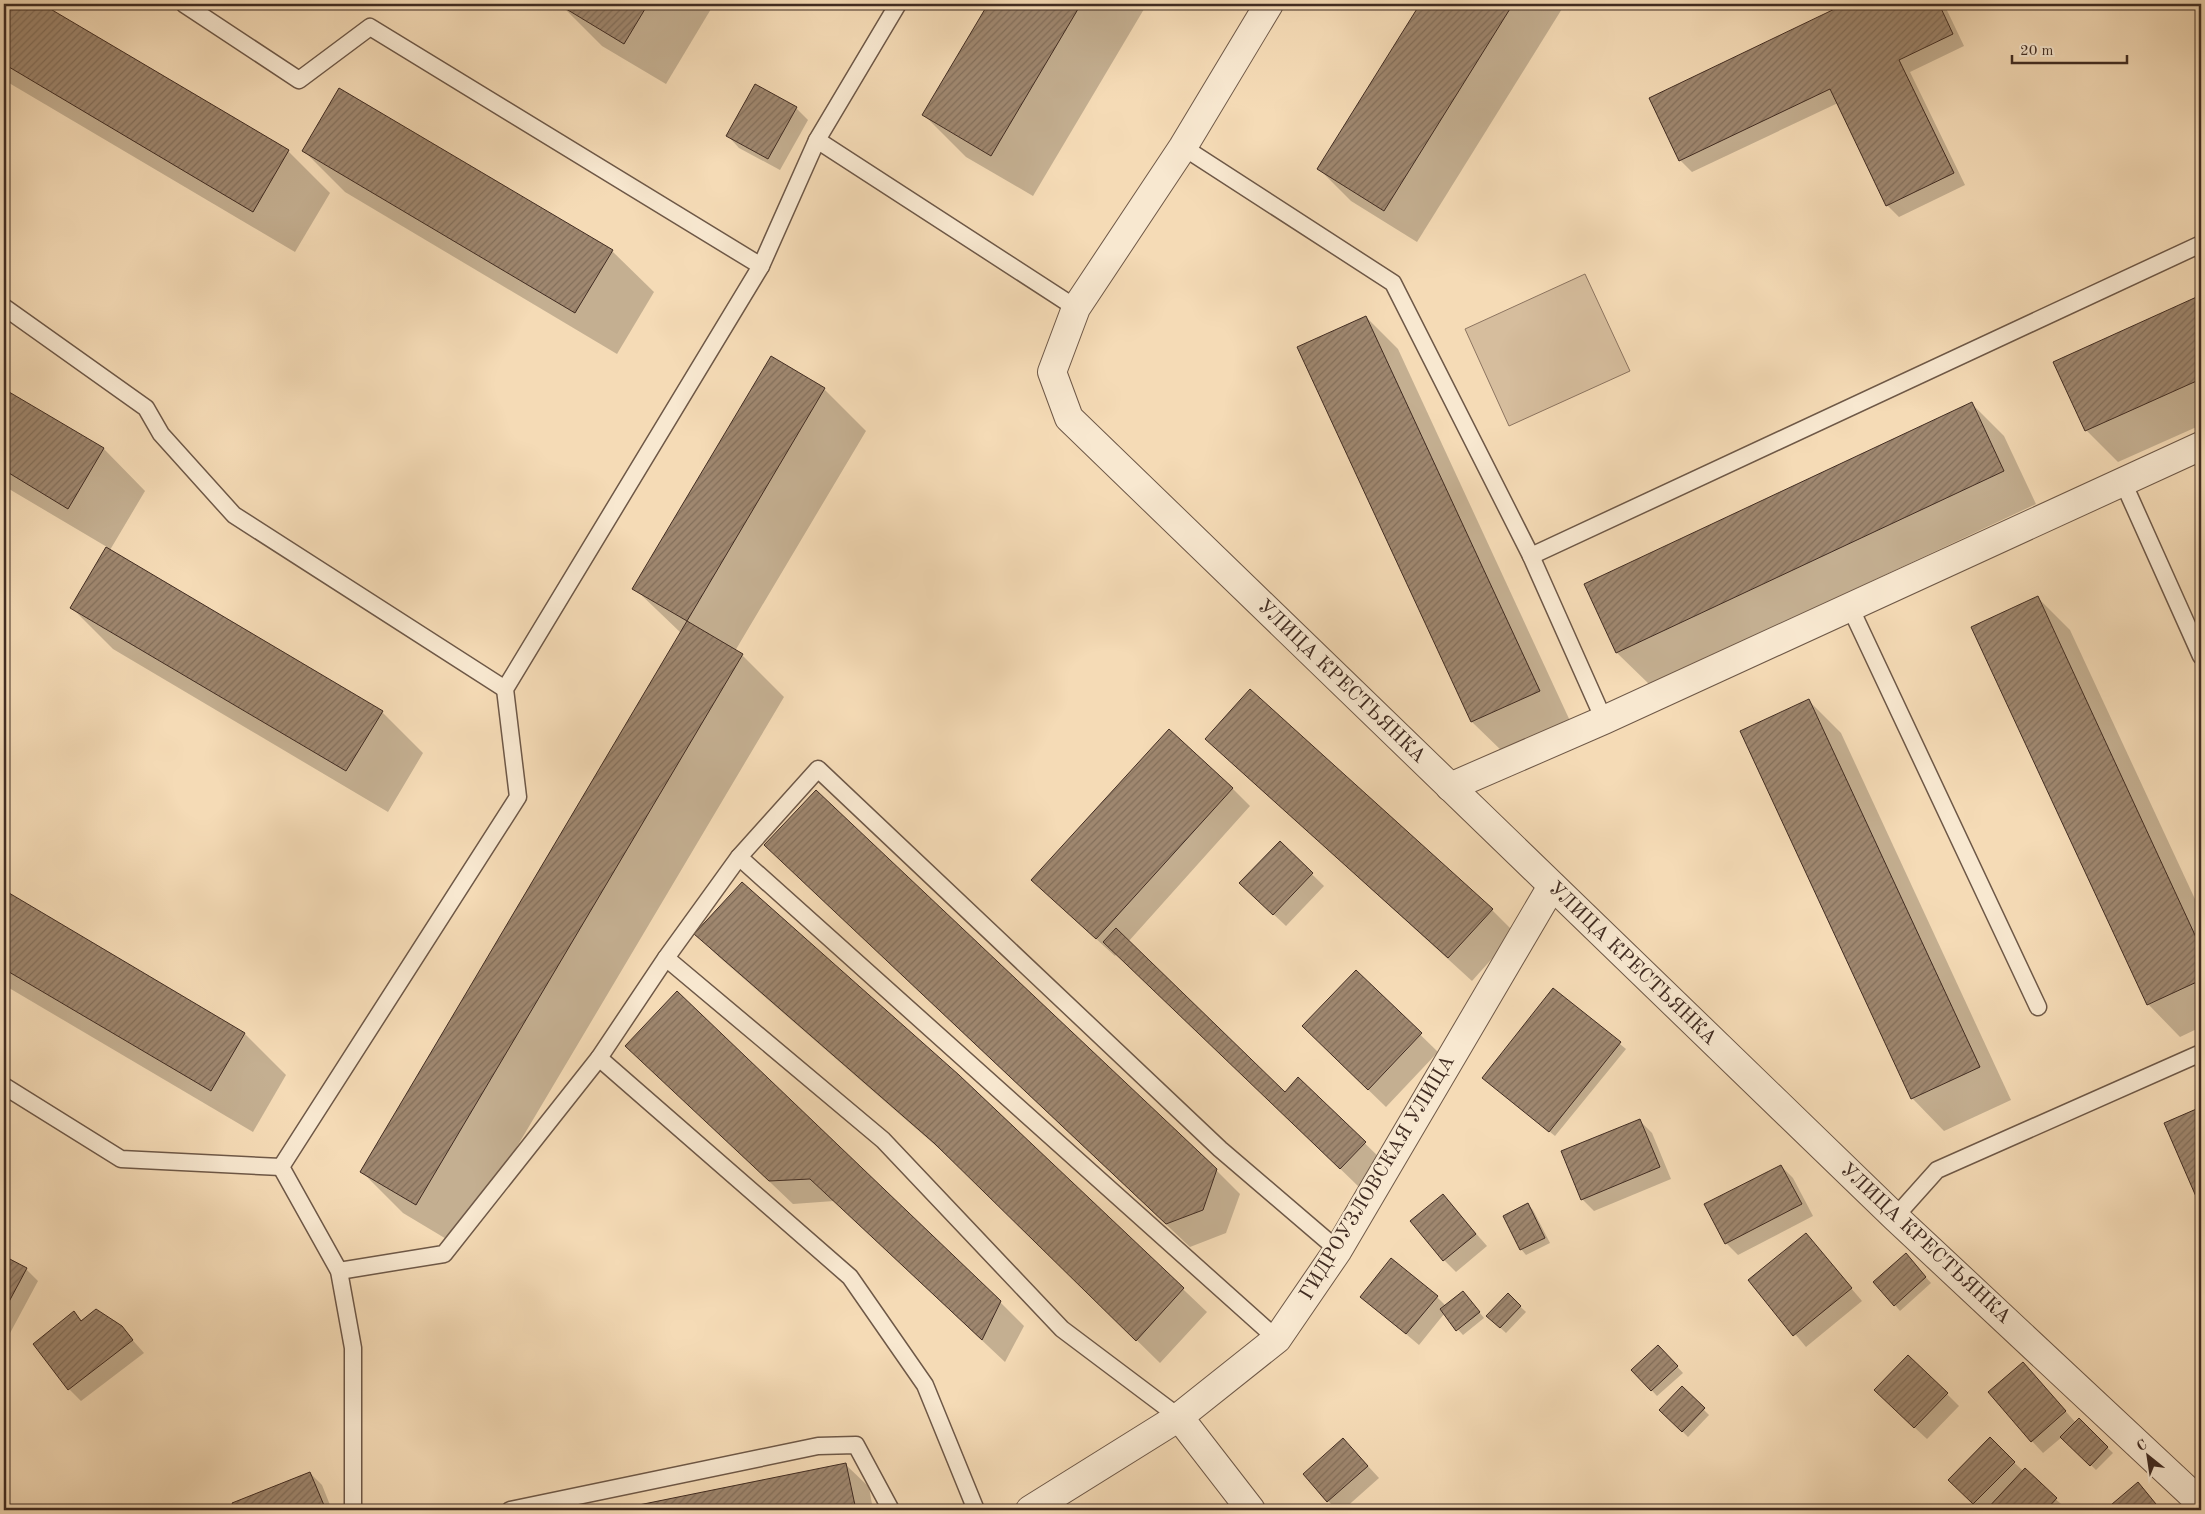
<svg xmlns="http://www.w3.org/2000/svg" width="2205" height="1514" viewBox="0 0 2205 1514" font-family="'Old Standard TT',serif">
<defs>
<pattern id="building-hatch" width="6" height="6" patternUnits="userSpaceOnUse" patternTransform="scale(1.25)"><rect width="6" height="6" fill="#9f876f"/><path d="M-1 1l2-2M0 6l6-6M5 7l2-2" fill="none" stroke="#836f5b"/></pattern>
</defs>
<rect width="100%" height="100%" fill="#f5dbb6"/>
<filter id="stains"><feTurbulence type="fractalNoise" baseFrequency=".004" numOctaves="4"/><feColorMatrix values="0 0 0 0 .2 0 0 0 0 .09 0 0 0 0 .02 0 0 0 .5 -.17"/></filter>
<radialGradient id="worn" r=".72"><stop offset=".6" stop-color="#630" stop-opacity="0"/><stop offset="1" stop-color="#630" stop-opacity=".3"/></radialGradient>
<!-- green -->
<path fill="#d6bd9d" stroke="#8c7460" d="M 1585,274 L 1630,371 L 1509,426 L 1465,329 Z"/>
<!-- shadow -->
<g fill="#0003">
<path d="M 4,4 L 39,4 L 288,151 L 330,193 L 295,252 L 4,80 Z"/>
<path d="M 560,4 L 714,4 L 666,84 L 602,46 Z"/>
<path d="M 990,4 L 1147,4 L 1033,196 L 966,157 L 924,115 Z"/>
<path d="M 1421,4 L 1565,4 L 1417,242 L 1351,201 L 1319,169 Z"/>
<path d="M 1848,4 L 1944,4 L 1964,46 L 1910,72 L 1965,185 L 1899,217 L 1887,205 L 1838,103 L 1692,172 L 1680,160 L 1651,99 Z"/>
<path d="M 796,108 L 808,120 L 780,170 L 739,148 L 728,136 Z"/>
<path d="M 304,151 L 612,251 L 654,292 L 617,354 L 345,192 Z"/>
<path d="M 2201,297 L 2201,425 L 2118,462 L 2086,430 L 2055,363 Z"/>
<path d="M 1366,317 L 1398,349 L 1571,723 L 1505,754 L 1472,722 L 1299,348 Z"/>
<path d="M 824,389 L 866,431 L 735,651 L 742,655 L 784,697 L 458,1246 L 403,1213 L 361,1171 L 681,633 L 634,588 Z"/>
<path d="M 4,390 L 104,449 L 145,491 L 110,550 L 382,712 L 423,753 L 388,812 L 113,649 L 72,608 L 107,547 L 4,486 Z"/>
<path d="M 1972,404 L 2004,436 L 2036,504 L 1650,685 L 1617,653 L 1586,585 Z"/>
<path d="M 2037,597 L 2070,630 L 2201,912 L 2201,1027 L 2180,1037 L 2148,1004 Z"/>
<path d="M 1809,701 L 1841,733 L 2011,1100 L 1944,1131 L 1912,1098 Z"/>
<path d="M 1207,739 L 1492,910 L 1515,933 L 1472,981 Z"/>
<path d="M 1232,788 L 1250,806 L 1128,942 L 1285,1093 L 1299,1079 L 1383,1161 L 1358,1186 L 1117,953 L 1115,956 L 1051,898 Z"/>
<path d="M 1280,843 L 1324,886 L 1286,926 L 1253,895 Z"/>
<path d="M 789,868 L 1216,1170 L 1240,1194 L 1226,1233 L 1190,1247 Z"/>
<path d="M 4,891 L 245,1034 L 286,1075 L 253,1132 L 4,985 Z"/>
<path d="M 696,934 L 959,1076 L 1207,1312 L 1160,1363 L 959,1166 L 719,957 Z"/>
<path d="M 1356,972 L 1438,1052 L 1386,1107 L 1321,1044 Z"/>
<path d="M 1554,990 L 1626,1049 L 1555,1136 L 1483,1078 Z"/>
<path d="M 627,1046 L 1000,1302 L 1024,1326 L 1005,1362 L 834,1201 L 793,1204 Z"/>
<path d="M 2201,1108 L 2201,1205 L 2166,1124 Z"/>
<path d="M 1640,1121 L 1652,1133 L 1671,1179 L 1594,1211 L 1582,1199 Z"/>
<path d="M 1781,1166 L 1793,1178 L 1813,1216 L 1738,1255 L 1726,1243 Z"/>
<path d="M 1443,1196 L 1487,1246 L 1456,1272 L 1444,1260 Z"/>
<path d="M 1528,1205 L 1533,1210 L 1550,1243 L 1526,1255 L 1521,1249 Z"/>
<path d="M 1806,1235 L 1862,1301 L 1806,1347 L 1750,1280 Z"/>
<path d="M 4,1251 L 12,1261 L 26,1269 L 38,1281 L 9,1335 L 4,1339 Z"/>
<path d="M 1911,1261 L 1931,1283 L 1900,1311 L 1895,1305 Z"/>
<path d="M 1508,1295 L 1526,1312 L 1506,1333 L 1493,1321 Z"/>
<path d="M 1362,1297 L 1437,1297 L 1446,1306 L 1468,1298 L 1484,1318 L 1463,1335 L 1444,1314 L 1419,1345 Z"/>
<path d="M 74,1313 L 82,1321 L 121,1327 L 144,1353 L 81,1401 L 69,1389 L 34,1344 Z"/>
<path d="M 1658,1346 L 1683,1373 L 1657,1396 L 1633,1370 Z"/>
<path d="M 2023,1363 L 2076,1423 L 2079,1420 L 2113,1453 L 2096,1470 L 2062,1437 L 2043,1453 L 2032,1441 Z"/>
<path d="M 1682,1388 L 1709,1415 L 1688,1437 L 1661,1410 Z"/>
<path d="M 1947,1394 L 1959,1406 L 1927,1439 L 1887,1402 Z"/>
<path d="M 1990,1439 L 2023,1471 L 2068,1510 L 1981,1510 L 1950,1480 Z"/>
<path d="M 1355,1452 L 1379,1478 L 1343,1510 L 1338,1510 L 1328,1501 Z"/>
<path d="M 845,1464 L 869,1487 L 873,1510 L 620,1510 Z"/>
<path d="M 310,1473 L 322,1485 L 332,1510 L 236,1510 L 234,1504 Z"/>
<path d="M 2138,1484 L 2161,1510 L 2107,1510 Z"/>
</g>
<!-- building -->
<g fill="url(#building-hatch)" stroke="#412c22">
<path d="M 4,4 L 42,4 L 289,150 L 253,212 L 4,64 Z"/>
<path d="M 558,4 L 648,4 L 624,44 Z"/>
<path d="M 988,4 L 1081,4 L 991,156 L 922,115 Z"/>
<path d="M 1420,4 L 1513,4 L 1384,211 L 1317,169 Z"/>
<path d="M 1845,4 L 1939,4 L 1953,34 L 1899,60 L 1954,173 L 1886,206 L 1830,89 L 1679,161 L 1649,98 Z"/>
<path d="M 755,84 L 797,107 L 768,159 L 726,136 Z"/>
<path d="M 339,88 L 613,250 L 575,313 L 302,151 Z"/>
<path d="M 2201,295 L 2201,379 L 2085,431 L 2053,362 Z"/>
<path d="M 1366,316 L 1540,691 L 1471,722 L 1297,347 Z"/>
<path d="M 771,356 L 825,388 L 687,621 L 632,589 Z"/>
<path d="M 4,389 L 104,448 L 68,509 L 4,470 Z"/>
<path d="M 1972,402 L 2004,471 L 1616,653 L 1584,584 Z"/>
<path d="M 106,547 L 383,711 L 346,771 L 70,608 Z"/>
<path d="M 2038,596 L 2201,948 L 2201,980 L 2147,1005 L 1971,627 Z"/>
<path d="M 687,621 L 743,654 L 416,1205 L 360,1172 Z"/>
<path d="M 1250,689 L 1493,909 L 1448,958 L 1205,739 Z"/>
<path d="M 1809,699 L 1980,1067 L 1911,1099 L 1740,731 Z"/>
<path d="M 1169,729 L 1233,788 L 1096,939 L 1031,880 Z"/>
<path d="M 816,790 L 1217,1169 L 1203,1210 L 1166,1224 L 764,845 Z"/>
<path d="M 1280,841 L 1313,873 L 1273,915 L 1239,883 Z"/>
<path d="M 742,882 L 959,1075 L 1184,1288 L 1136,1341 L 934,1143 L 694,934 Z"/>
<path d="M 4,890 L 245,1033 L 211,1091 L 4,969 Z"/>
<path d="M 1116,928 L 1285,1092 L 1298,1077 L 1366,1142 L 1340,1169 L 1103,942 Z"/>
<path d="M 1356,970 L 1422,1033 L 1368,1090 L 1302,1026 Z"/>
<path d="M 1553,988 L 1621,1042 L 1549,1132 L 1482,1078 Z"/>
<path d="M 677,991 L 1001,1301 L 982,1340 L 810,1179 L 769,1181 L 625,1046 Z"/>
<path d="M 2201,1107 L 2201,1208 L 2164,1123 Z"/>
<path d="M 1640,1119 L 1660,1167 L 1581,1200 L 1561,1151 Z"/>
<path d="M 1781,1165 L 1802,1204 L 1725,1244 L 1704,1204 Z"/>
<path d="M 1443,1194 L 1476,1234 L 1443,1261 L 1410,1221 Z"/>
<path d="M 1528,1203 L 1545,1238 L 1520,1250 L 1503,1216 Z"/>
<path d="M 1806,1233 L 1852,1288 L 1793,1336 L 1748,1280 Z"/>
<path d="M 1906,1253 L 1926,1277 L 1894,1306 L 1873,1282 Z"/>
<path d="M 4,1256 L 27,1268 L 4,1311 Z"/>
<path d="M 1391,1258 L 1438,1296 L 1406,1334 L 1360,1297 Z"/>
<path d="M 1463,1291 L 1480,1312 L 1456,1331 L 1440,1309 Z"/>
<path d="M 1508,1293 L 1521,1306 L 1500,1328 L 1486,1316 Z"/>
<path d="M 96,1309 L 122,1326 L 133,1340 L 68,1390 L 33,1344 L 74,1311 L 81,1321 Z"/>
<path d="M 1658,1345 L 1678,1366 L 1651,1391 L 1631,1370 Z"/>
<path d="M 1908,1355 L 1948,1393 L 1914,1428 L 1874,1390 Z"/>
<path d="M 2023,1362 L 2066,1411 L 2031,1442 L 1988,1392 Z"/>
<path d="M 1682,1386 L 1705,1408 L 1682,1432 L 1659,1410 Z"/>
<path d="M 2079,1418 L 2108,1447 L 2090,1466 L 2060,1437 Z"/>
<path d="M 1990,1437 L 2015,1462 L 1973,1504 L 1948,1480 Z"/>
<path d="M 1343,1438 L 1368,1466 L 1327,1502 L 1303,1474 Z"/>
<path d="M 846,1463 L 856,1510 L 614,1510 Z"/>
<path d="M 2025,1468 L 2057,1498 L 2046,1510 L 1986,1510 Z"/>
<path d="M 310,1472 L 326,1510 L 235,1510 L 232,1503 Z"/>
<path d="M 2138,1482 L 2156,1504 L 2149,1510 L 2105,1510 Z"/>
</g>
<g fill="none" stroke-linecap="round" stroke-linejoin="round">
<!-- service casing -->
<g stroke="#6e5847" stroke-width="19">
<g id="service">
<path d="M 184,4 L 299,80 L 370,27 L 761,266 L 817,140 L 1076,308"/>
<path d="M 817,140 L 898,4"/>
<path d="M 1183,147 L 1393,283 L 1531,556 L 1604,720"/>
<path d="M 4,307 L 146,408 L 161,434 L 234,515 L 505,689"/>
<path d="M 2123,482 L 2201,656"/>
<path d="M 1531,556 L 2201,244"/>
<path d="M 1850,607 L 2038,1007"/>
<path d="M 739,857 L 1277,1339"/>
<path d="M 666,958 L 883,1140 L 1062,1329 L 1179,1417"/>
<path d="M 599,1058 L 666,958 L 739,857 L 818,769 L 1220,1149 L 1338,1250"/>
<path d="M 4,1086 L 121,1159 L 281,1167"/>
<path d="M 1895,1217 L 1937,1170 L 2201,1053"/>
<path d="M 339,1271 L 444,1254 L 599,1058 L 850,1277 L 925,1385 L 976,1510"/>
<path d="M 353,1510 L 353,1348 L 339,1271 L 281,1167 L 518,797 L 505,689 L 761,266"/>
<path d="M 510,1510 L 818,1446 L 856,1445 L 891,1510"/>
</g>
</g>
<!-- minor casing -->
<g stroke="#6e5847" stroke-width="30">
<g id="minor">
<path d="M 1269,4 L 1183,147 L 1076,308 L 1052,372 L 1069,418 L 1895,1217 L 2201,1503"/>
<path d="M 1450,787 L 1604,720 L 2201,446"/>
<path d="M 1179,1417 L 1251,1510"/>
<path d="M 1030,1510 L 1179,1417 L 1277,1339 L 1338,1250 L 1552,886"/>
</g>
</g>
<!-- service -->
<use href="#service" stroke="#f8e8d0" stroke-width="16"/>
<!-- minor -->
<use href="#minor" stroke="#f8e8d0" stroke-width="28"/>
</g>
<g text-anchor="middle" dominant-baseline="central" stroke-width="5" stroke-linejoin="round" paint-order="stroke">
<!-- street labels -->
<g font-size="20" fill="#412c22" stroke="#f8e8d0">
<text transform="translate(1341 682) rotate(44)">УЛИЦА КРЕСТЬЯНКА</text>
<text transform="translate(1632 964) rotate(44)">УЛИЦА КРЕСТЬЯНКА</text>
<text transform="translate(1378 1178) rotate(-59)">ГИДРОУЗЛОВСКАЯ УЛИЦА</text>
<text transform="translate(1925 1244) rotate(43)">УЛИЦА КРЕСТЬЯНКА</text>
</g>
</g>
<!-- margin -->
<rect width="2205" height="1514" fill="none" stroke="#f5dbb6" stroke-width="20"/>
<rect x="5" y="5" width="2195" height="1504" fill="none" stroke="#412c22" stroke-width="2.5"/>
<rect x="10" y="10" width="2185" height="1494" fill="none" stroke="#412c22"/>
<!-- north arrow -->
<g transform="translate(2148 1456) rotate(330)" stroke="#f8e8d0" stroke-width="4" paint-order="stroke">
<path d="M0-4L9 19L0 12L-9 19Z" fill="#412c22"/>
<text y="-8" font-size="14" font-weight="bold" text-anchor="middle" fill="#412c22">С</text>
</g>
<!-- scale -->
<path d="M2012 55v8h115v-8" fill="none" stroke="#412c22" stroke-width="2.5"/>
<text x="2020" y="55" font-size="15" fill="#412c22" stroke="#f8e8d0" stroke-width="4" paint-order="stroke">20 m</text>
<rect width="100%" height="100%" filter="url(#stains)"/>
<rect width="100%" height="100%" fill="url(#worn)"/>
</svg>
